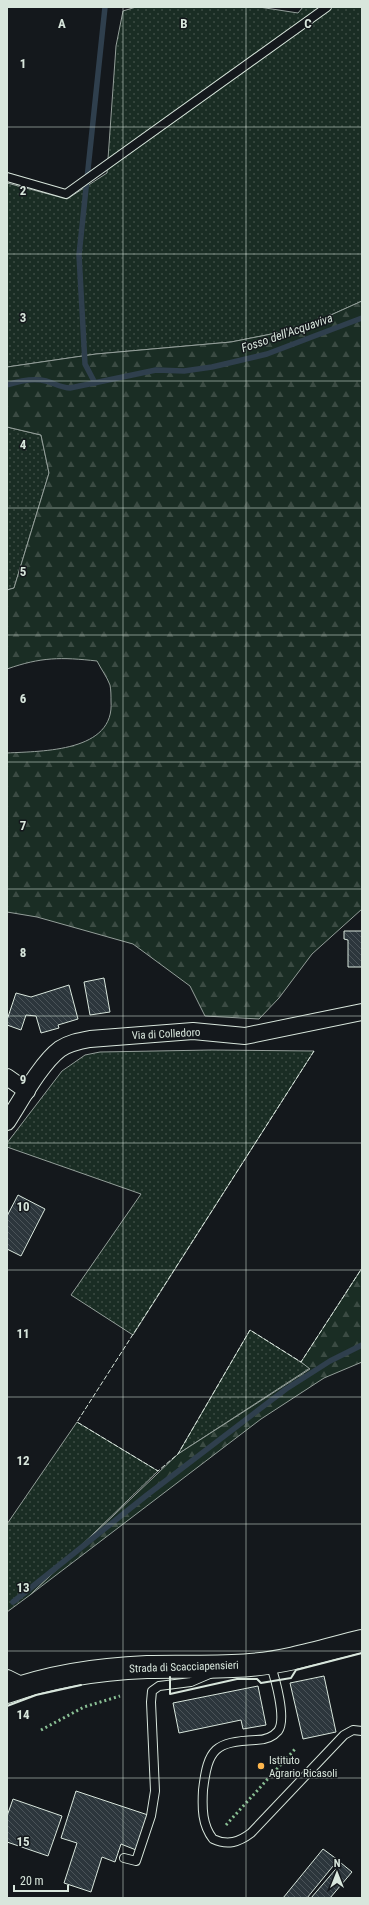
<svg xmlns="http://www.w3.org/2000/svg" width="369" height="1905" viewBox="0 0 369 1905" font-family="'Roboto Condensed',sans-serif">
<defs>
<pattern id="grass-dots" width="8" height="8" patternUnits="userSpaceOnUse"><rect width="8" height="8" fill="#1a2d24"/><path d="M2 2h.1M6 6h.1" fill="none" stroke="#3b4b43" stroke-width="1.8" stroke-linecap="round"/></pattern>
<pattern id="forest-firs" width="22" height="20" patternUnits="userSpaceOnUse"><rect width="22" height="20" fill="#1a2d24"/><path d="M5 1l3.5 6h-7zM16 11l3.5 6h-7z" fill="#3b4b43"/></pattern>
<pattern id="building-back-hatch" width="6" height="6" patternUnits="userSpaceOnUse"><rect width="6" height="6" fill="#2c363c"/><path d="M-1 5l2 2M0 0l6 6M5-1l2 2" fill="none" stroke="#4a5358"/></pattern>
</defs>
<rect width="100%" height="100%" fill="#14181c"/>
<!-- grass -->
<g fill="url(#grass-dots)" stroke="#939e99">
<path d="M 136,7 L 259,7 L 298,13 L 303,7 L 362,7 L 362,301 L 302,328 L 231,342 L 96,354 L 7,367 L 7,183 L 67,199 L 107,173 L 116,46 L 123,11 Z"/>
<path d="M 7,427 L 41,435 L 49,473 L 14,588 L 7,590 Z"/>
<path d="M 211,1050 L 314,1051 L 133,1335 L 71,1295 L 141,1194 L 7,1147 L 7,1143 L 62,1071 L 85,1055 L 100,1052 Z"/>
<path d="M 250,1330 L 310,1368 L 178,1454 Z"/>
<path d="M 77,1422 L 158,1471 L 30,1595 L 7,1612 L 7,1524 Z"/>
</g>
<!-- forest -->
<g fill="url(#forest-firs)" stroke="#939e99">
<path d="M 362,301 L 362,909 L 312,954 L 279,998 L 259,1019 L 205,1016 L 190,986 L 133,944 L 37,917 L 7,912 L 7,753 C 43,751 115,752 111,701 C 111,696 111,690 110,685 C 107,677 101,669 97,661 C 61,657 41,657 7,669 L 7,590 L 14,588 L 49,473 L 41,435 L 7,427 L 7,367 L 96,354 L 231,342 L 302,328 Z"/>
<path d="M 362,1268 L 362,1362 L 324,1378 L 261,1419 L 30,1595 L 178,1454 L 310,1369 L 301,1362 Z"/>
</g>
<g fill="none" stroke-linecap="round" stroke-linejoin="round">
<!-- stream -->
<g stroke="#2f3f4d" stroke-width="5.5">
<path d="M 95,383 L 85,364 L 79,255 L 105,7"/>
<path d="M 7,385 C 19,381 34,378 46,381 C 54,383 61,388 70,388 L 156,370 L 184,371 L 212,367 L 267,354 L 362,318"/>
<path d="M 13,1602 L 147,1495 L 286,1389 L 330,1361 L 362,1345"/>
</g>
</g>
<!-- building -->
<g fill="url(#building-back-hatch)" stroke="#d8e6dc">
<path d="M 344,931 L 362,931 L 362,967 L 348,967 L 348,940 L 344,939 Z"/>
<path d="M 104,978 L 110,1012 L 90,1015 L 84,982 Z"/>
<path d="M 69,985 L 78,1019 L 58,1025 L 59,1028 L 41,1033 L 36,1016 L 26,1015 L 21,1030 L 7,1025 L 7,1020 L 16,993 L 31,997 Z"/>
<path d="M 18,1195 L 45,1209 L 21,1256 L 7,1249 L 7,1216 Z"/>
<path d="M 324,1676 L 336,1732 L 303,1739 L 290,1683 Z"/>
<path d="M 258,1686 L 266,1725 L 243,1729 L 241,1720 L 179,1733 L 173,1703 Z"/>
<path d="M 76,1791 L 148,1815 L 136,1850 L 121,1844 L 115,1862 L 102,1857 L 91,1892 L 64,1883 L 77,1843 L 61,1838 Z"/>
<path d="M 13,1799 L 62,1816 L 48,1856 L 7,1842 L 7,1816 Z"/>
<path d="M 323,1849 L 338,1860 L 307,1898 L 283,1898 Z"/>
<path d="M 341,1863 L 352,1872 L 330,1898 L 311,1898 Z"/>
</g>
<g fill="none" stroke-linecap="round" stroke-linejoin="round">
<!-- lane casing -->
<g stroke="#d8e6dc" stroke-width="10">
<g id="lane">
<path d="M 7,177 L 66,194 L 327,7"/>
<path d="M 270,1663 C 275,1678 287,1719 278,1731 C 272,1738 264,1740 256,1740 C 215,1742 208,1748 203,1790 C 202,1808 202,1825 213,1839 C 228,1846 239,1842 251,1833 L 344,1735 L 353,1730 L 362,1731"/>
<path d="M 124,1858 L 136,1861 L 151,1816 L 155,1791 L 151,1702 L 152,1691 L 159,1686 L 191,1682 L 212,1673"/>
</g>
</g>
<!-- street casing -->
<g stroke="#d8e6dc" stroke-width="18">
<g id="street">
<path d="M 7,1077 L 27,1091"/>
<path d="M 7,1122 C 20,1102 41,1063 60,1049 C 69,1043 79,1041 90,1039 L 193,1031 L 245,1036 L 362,1012"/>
<path d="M 7,1678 L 23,1686"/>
</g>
</g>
<!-- secondary casing -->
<g stroke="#d8e6dc" stroke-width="24">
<path id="secondary" d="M 7,1692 C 51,1676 99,1669 147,1667 C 181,1666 215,1668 250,1665 C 288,1662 325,1650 362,1641"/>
</g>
<!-- lane -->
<use href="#lane" stroke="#14181c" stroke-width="8"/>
<!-- street -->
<use href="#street" stroke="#14181c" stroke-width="16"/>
<!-- secondary -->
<use href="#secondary" stroke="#14181c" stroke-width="22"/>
<!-- hedge -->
<g stroke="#8ac095" stroke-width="3" stroke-dasharray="2 3" stroke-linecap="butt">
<path d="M 41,1730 L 84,1707 L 120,1696"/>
<path d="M 226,1825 L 295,1749"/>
</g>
<!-- fence -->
<path stroke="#d8e6dc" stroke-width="1" stroke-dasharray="5 2" stroke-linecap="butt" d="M 314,1051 L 77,1422 L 158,1471 L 178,1454 L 250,1330 L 301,1362 L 362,1268"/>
<!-- wall -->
<g stroke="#d8e6dc" stroke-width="2">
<path d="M 170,1677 L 170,1694 L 237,1679 L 257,1679 L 261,1683 L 291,1678 L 296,1670 L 362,1653"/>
<path d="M 7,1706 L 36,1695 L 81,1685"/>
</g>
</g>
<!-- grid -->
<path fill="none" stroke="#d8e6dc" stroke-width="1" stroke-opacity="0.55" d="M 123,7 L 123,1898M 246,7 L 246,1898M 7,127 L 362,127M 7,254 L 362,254M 7,381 L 362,381M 7,508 L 362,508M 7,635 L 362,635M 7,762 L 362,762M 7,889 L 362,889M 7,1016 L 362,1016M 7,1143 L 362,1143M 7,1270 L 362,1270M 7,1397 L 362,1397M 7,1524 L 362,1524M 7,1651 L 362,1651M 7,1778 L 362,1778"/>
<!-- markers -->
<circle fill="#ffb74d" stroke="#14181c" stroke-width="1.5" cx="261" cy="1766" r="4"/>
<g text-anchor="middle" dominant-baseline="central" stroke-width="3" stroke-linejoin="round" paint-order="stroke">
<!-- street labels -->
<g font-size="11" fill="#d8e6dc" stroke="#14181c">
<text transform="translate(166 1034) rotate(-3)">Via di Colledoro</text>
<text transform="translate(184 1667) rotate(-2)">Strada di Scacciapensieri</text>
</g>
<!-- poi labels -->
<g font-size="11" fill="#d8e6dc" stroke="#14181c" text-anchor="start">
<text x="269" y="1760">Istituto<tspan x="269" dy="13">Agrario Ricasoli</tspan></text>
</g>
<!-- water labels -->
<g font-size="12" font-style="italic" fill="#d8e6dc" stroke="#14181c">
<text transform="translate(287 333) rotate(-19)">Fosso dell'Acquaviva</text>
</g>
</g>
<g font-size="13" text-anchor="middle" font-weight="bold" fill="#d8e6dc" stroke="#14181c" stroke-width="3" stroke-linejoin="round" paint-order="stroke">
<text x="62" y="28">A</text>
<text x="184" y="28">B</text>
<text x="308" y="28">C</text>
<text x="23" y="68">1</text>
<text x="23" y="195">2</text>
<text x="23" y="322">3</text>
<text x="23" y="449">4</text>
<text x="23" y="576">5</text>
<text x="23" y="703">6</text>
<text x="23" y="830">7</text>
<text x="23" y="957">8</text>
<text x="23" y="1084">9</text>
<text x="23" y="1211">10</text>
<text x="23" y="1338">11</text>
<text x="23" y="1465">12</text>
<text x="23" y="1592">13</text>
<text x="23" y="1719">14</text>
<text x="23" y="1846">15</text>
</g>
<!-- border -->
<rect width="369" height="1905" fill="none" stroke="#d8e6dc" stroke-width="16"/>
<!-- north arrow -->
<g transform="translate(337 1873)" stroke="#14181c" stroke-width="3" paint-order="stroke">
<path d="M0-3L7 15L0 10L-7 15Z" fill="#d8e6dc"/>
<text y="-6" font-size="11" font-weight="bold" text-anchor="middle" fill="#d8e6dc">N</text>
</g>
<!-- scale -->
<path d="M14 1885v6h54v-6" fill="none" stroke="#d8e6dc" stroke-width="2"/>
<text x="20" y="1885" font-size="12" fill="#d8e6dc" stroke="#14181c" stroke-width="3" paint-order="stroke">20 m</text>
</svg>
